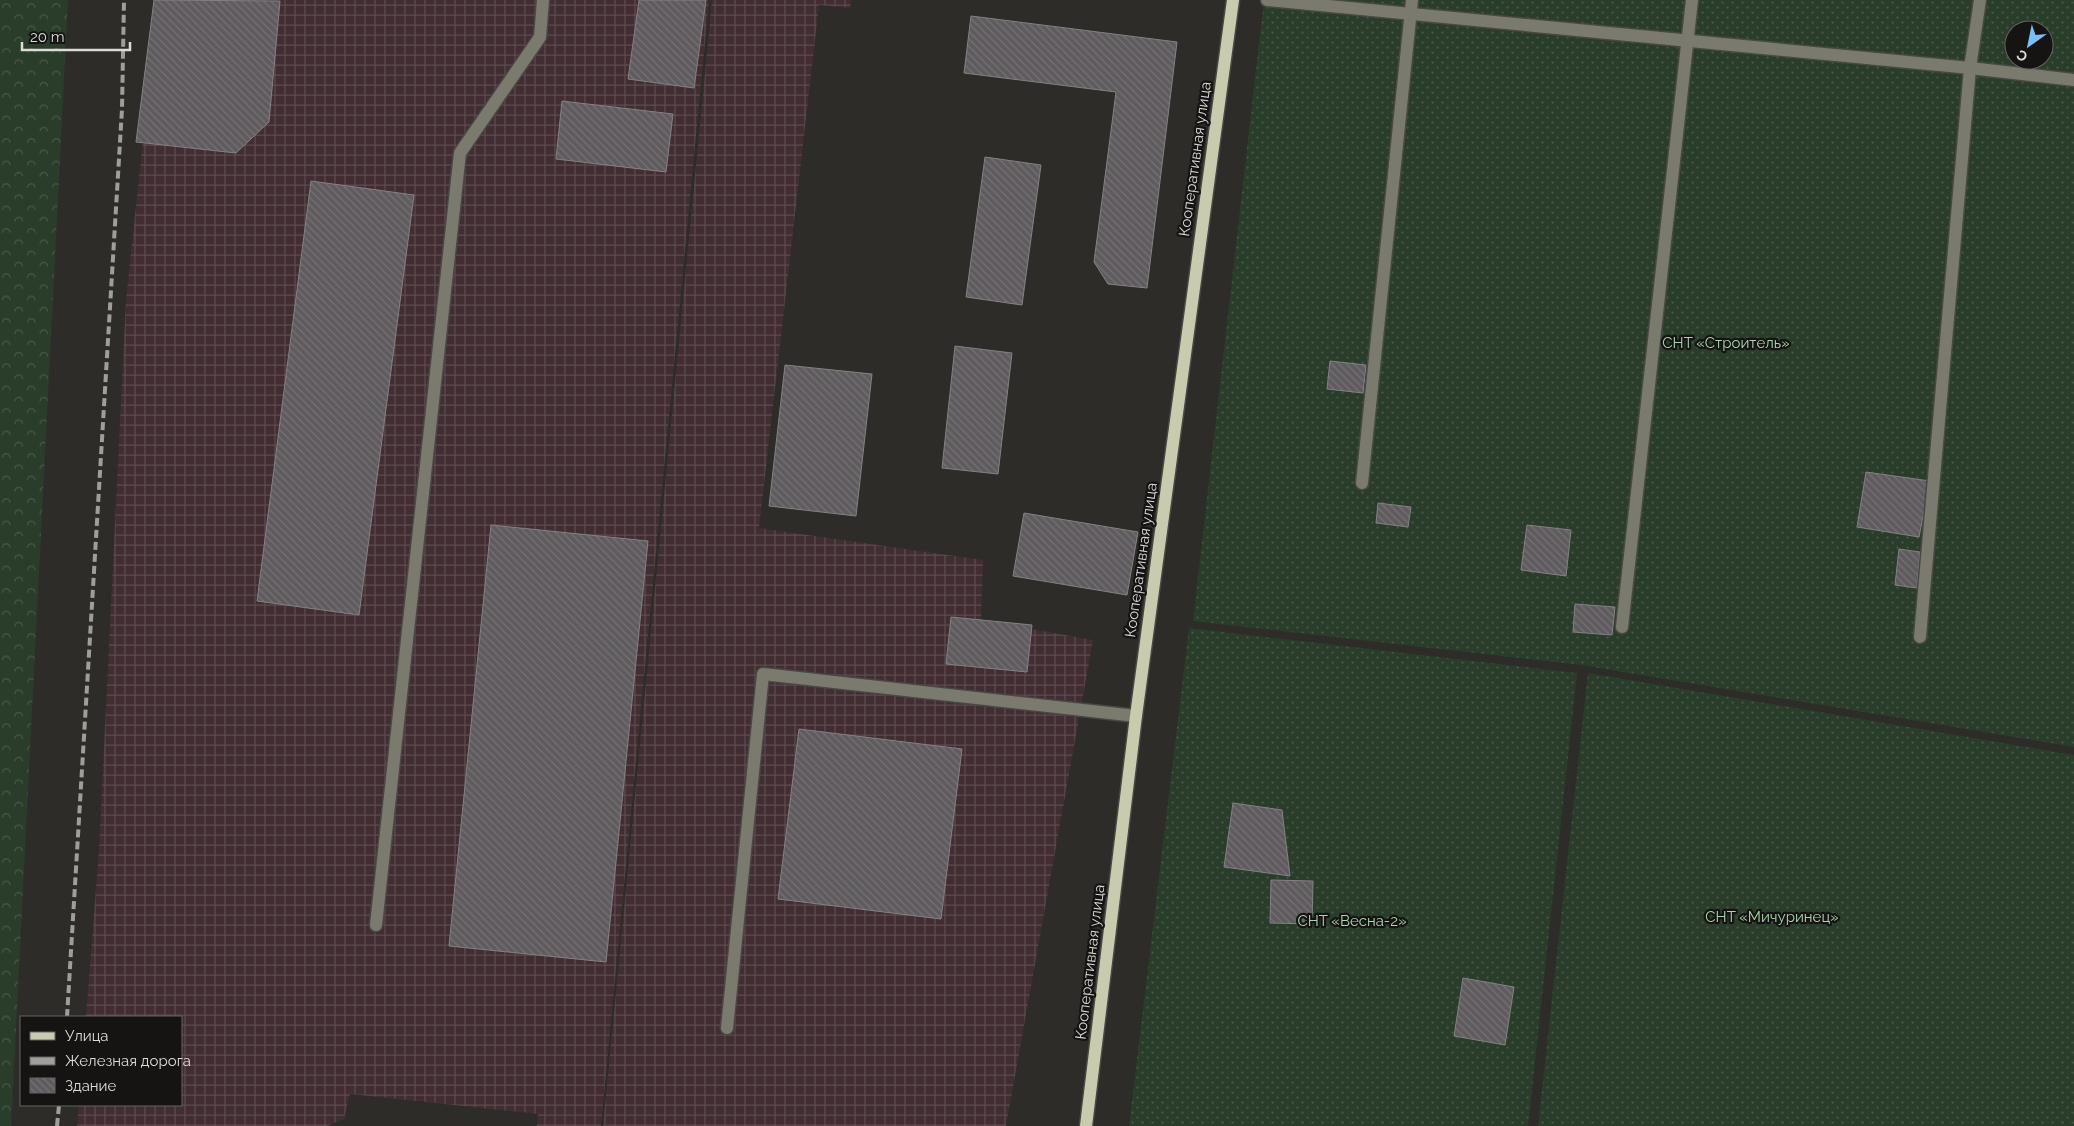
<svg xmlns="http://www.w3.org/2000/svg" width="2074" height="1126" viewBox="0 0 2074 1126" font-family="Raleway,sans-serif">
<defs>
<pattern id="industrial-grid" width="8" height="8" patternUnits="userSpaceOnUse" patternTransform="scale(1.25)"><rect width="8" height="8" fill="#412d32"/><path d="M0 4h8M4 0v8" fill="none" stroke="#5c4b4f"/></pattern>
<pattern id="forest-crowns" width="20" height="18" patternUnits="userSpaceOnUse" patternTransform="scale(1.25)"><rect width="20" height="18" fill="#2a3d2b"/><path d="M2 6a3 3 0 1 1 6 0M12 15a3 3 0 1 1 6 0" fill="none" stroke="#485849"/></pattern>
<pattern id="garden-dots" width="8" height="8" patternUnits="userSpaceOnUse" patternTransform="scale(1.25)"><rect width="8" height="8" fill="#2a3d2b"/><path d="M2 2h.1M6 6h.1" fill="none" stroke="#485849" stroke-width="1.8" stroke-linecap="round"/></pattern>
<pattern id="building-back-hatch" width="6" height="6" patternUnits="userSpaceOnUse" patternTransform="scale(1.25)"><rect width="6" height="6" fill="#5f5b5e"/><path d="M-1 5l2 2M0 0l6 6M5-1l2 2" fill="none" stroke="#757274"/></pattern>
</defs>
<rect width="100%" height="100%" fill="#2d2c28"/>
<!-- industrial -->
<g fill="url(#industrial-grid)">
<path d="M 158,0 L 709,0 L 601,1126 L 537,1126 L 538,1114 L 350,1094 L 344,1119 L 327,1126 L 77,1126 L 79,1105 L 181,1105 L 181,1017 L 86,1017 L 99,850 L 126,300 Z"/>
<path d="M 712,0 L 851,0 L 850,8 L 819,5 L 759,528 L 983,560 L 981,620 L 1093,640 L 1006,1126 L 603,1126 Z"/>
</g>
<!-- forest -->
<path fill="url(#forest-crowns)" d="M 0,0 L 68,0 L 11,1126 L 0,1126 Z"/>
<!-- garden -->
<g fill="url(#garden-dots)" fill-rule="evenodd">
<path d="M 1264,0 L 2074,0 L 2074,747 L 1581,665 L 1193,621 ZM 2014,30 L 2044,30 L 2044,60 L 2014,60 Z"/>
<path d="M 1189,628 L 1577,673 L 1528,1126 L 1129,1126 Z"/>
<path d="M 1588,673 L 2074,755 L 2074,1126 L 1538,1126 Z"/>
</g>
<!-- building -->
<g fill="url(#building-back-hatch)" stroke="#858184">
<path d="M 154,0 L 280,1 L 269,122 L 236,153 L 136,142 Z"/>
<path d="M 639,0 L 706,0 L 694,88 L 628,79 Z"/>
<path d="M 971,16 L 1177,42 L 1147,288 L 1108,284 L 1094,262 L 1116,92 L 964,73 Z"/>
<path d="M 562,101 L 673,114 L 666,172 L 556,159 Z"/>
<path d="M 985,157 L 1041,165 L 1022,305 L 966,297 Z"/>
<path d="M 311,181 L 414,195 L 359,615 L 257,601 Z"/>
<path d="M 955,346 L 1012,353 L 998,474 L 942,468 Z"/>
<path d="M 1330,361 L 1366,365 L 1363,393 L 1327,389 Z"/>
<path d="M 785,365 L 872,374 L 856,516 L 769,506 Z"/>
<path d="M 1866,472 L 1930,481 L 1919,537 L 1857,527 Z"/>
<path d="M 1378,503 L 1411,507 L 1408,527 L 1376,523 Z"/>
<path d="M 1024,513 L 1138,532 L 1127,595 L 1013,576 Z"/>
<path d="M 491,525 L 648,541 L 606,962 L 449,946 Z"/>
<path d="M 1527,525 L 1571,530 L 1566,576 L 1521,570 Z"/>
<path d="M 1899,549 L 1920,552 L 1917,588 L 1895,585 Z"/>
<path d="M 1575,604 L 1615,607 L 1612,635 L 1573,632 Z"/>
<path d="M 951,617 L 1032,625 L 1027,672 L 946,664 Z"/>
<path d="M 799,729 L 962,749 L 941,919 L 778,899 Z"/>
<path d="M 1233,803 L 1282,810 L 1290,876 L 1224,867 Z"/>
<path d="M 1271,880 L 1313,881 L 1312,924 L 1270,923 Z"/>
<path d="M 1463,978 L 1514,987 L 1505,1045 L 1454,1036 Z"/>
</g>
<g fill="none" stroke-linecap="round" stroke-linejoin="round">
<!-- minor casing -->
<g stroke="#494844" stroke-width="15">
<g id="minor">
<path d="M 1267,0 L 1970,68 L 2074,80"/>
<path d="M 1362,483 L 1412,0"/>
<path d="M 1622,627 L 1692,0"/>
<path d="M 1920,637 L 1970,68 L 1980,0"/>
<path d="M 376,925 L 460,153 L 540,37 L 543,0"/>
<path d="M 727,1028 L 763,674 L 1136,716"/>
</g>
</g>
<!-- major casing -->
<g stroke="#494844" stroke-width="15">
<path id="major" d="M 1086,1126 L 1136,716 L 1233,0"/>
</g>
<!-- minor -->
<use href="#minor" stroke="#7a7b6e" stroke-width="12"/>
<!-- major -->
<use href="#major" stroke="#c9cbaf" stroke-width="12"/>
<!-- rail -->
<g stroke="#9f9e9b" stroke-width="4" stroke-dasharray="8 4" stroke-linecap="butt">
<path d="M 67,1017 L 122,109 L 124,0"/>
<path d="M 57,1126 L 59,1105"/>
</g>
</g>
<g text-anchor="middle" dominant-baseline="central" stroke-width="4.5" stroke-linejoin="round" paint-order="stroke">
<!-- street labels -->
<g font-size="15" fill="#dcdbd8" stroke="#151413">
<text transform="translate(1195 159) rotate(-82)">Кооперативная улица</text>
<text transform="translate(1141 560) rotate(-82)">Кооперативная улица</text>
<text transform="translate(1090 962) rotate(-83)">Кооперативная улица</text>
</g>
<!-- park labels -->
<g font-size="15" fill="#aad6ab" stroke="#151413">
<text x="1726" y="343">СНТ «Строитель»</text>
<text x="1772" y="917">СНТ «Мичуринец»</text>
<text x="1352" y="921">СНТ «Весна-2»</text>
</g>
</g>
<!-- legend -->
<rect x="20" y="1016" width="162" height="90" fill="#151413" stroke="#656462"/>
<rect x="30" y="1032" width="25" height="8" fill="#c9cbaf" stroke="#656462"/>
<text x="65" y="1041" font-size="15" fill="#dcdbd8">Улица</text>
<rect x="30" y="1057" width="25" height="8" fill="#9f9e9b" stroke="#656462"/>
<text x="65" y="1066" font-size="15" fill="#dcdbd8">Железная дорога</text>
<rect x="30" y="1078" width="25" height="15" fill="url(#building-back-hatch)" stroke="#656462"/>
<text x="65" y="1091" font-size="15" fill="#dcdbd8">Здание</text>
<!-- north arrow -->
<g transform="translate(2029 45) rotate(213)"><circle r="24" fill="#151413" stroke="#656462"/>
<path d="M0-4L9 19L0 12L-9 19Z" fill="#7cbef9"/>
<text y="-8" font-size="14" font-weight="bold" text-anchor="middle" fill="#dcdbd8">С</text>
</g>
<!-- scale -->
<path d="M22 42v8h108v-8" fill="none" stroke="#dcdbd8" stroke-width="2.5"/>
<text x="30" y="42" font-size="15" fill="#dcdbd8" stroke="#151413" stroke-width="4" paint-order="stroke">20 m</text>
</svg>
